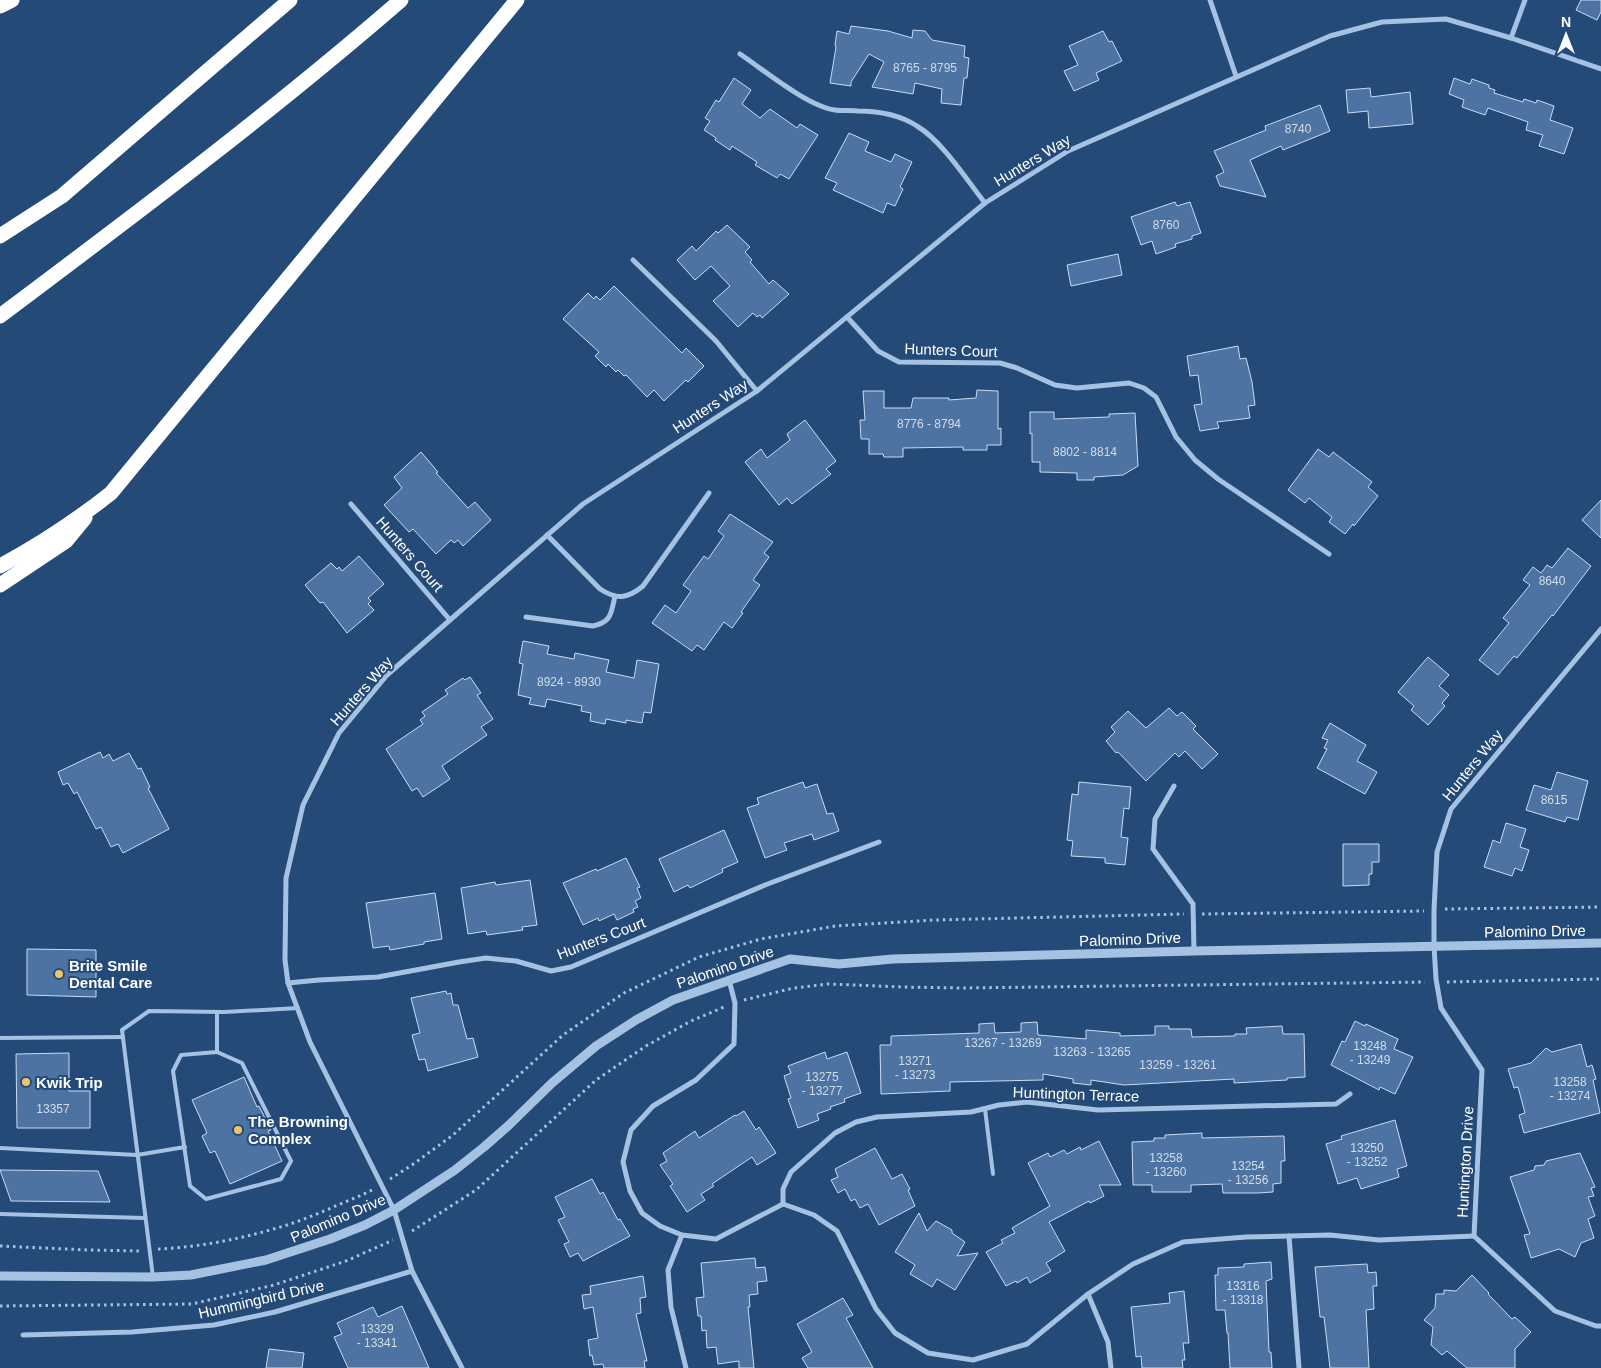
<svg xmlns="http://www.w3.org/2000/svg" width="1601" height="1368" viewBox="0 0 1601 1368" font-family="Helvetica,sans-serif">
<rect width="100%" height="100%" fill="#244a78"/>
<!-- building -->
<g fill="#4c73a2" stroke="#c9dcf3">
<path d="M 1581,0 L 1601,0 L 1601,12 L 1597,20 L 1576,10 Z"/>
<path d="M 851,26 L 888,31 L 912,38 L 913,30 L 925,31 L 932,40 L 965,46 L 964,57 L 969,58 L 967,78 L 964,78 L 961,105 L 941,103 L 942,89 L 915,83 L 913,94 L 872,87 L 884,62 L 869,54 L 851,82 L 851,86 L 830,83 L 836,47 L 835,45 L 837,31 L 849,34 Z"/>
<path d="M 1103,31 L 1109,42 L 1112,41 L 1122,61 L 1096,73 L 1099,80 L 1074,91 L 1064,71 L 1078,65 L 1069,46 Z"/>
<path d="M 734,78 L 751,90 L 742,104 L 760,118 L 770,109 L 797,128 L 800,124 L 818,135 L 789,179 L 780,174 L 777,178 L 755,165 L 757,162 L 732,146 L 730,150 L 715,140 L 716,138 L 704,130 L 710,121 L 705,118 L 716,100 L 719,102 Z"/>
<path d="M 1454,78 L 1470,84 L 1472,79 L 1489,85 L 1489,88 L 1495,90 L 1494,93 L 1523,102 L 1524,99 L 1536,103 L 1537,100 L 1554,106 L 1550,120 L 1573,128 L 1564,154 L 1539,146 L 1543,135 L 1526,130 L 1528,122 L 1488,108 L 1485,115 L 1462,107 L 1464,100 L 1449,94 Z"/>
<path d="M 1370,88 L 1371,97 L 1410,92 L 1413,124 L 1369,128 L 1368,111 L 1348,113 L 1346,90 Z"/>
<path d="M 1320,105 L 1330,131 L 1283,150 L 1281,146 L 1250,160 L 1266,197 L 1220,186 L 1216,176 L 1224,172 L 1214,151 L 1266,130 L 1265,126 Z"/>
<path d="M 849,133 L 869,142 L 865,151 L 891,162 L 895,154 L 912,162 L 900,187 L 903,189 L 895,206 L 887,203 L 883,213 L 833,190 L 837,183 L 825,178 Z"/>
<path d="M 1175,202 L 1177,206 L 1190,202 L 1201,233 L 1192,236 L 1192,239 L 1175,244 L 1176,247 L 1156,254 L 1152,241 L 1141,245 L 1131,217 Z"/>
<path d="M 727,225 L 750,247 L 745,252 L 752,260 L 750,262 L 769,284 L 773,280 L 789,294 L 762,318 L 760,315 L 757,317 L 753,313 L 738,327 L 713,301 L 730,286 L 711,266 L 695,280 L 677,260 L 692,246 L 696,251 L 716,231 L 718,233 Z"/>
<path d="M 1118,254 L 1122,275 L 1071,286 L 1067,265 Z"/>
<path d="M 614,286 L 682,353 L 686,348 L 704,366 L 688,382 L 686,380 L 664,401 L 654,390 L 647,397 L 626,375 L 624,376 L 618,370 L 616,372 L 608,364 L 606,367 L 595,356 L 599,352 L 563,319 L 588,293 L 594,299 L 596,296 L 600,300 Z"/>
<path d="M 1238,346 L 1240,359 L 1246,358 L 1252,382 L 1255,405 L 1248,406 L 1250,418 L 1217,422 L 1219,428 L 1200,431 L 1194,405 L 1202,404 L 1198,375 L 1190,376 L 1187,356 Z"/>
<path d="M 977,390 L 998,391 L 998,429 L 1001,428 L 1001,445 L 987,445 L 987,450 L 963,450 L 963,447 L 903,448 L 903,457 L 884,457 L 883,454 L 869,454 L 869,439 L 861,439 L 860,420 L 865,420 L 863,391 L 884,391 L 884,408 L 911,408 L 913,398 L 949,398 L 949,400 L 976,398 Z"/>
<path d="M 1030,412 L 1054,412 L 1054,419 L 1109,417 L 1109,414 L 1135,413 L 1138,466 L 1123,475 L 1094,477 L 1094,480 L 1077,480 L 1077,473 L 1040,472 L 1040,462 L 1032,462 L 1032,433 L 1030,434 Z"/>
<path d="M 805,420 L 836,461 L 826,469 L 831,474 L 792,504 L 787,498 L 779,505 L 745,462 L 761,449 L 767,458 L 790,440 L 787,434 Z"/>
<path d="M 1318,449 L 1329,457 L 1333,452 L 1362,474 L 1372,482 L 1368,487 L 1378,496 L 1354,526 L 1353,524 L 1345,534 L 1329,522 L 1332,517 L 1309,498 L 1305,503 L 1288,490 Z"/>
<path d="M 421,452 L 438,472 L 436,473 L 468,508 L 475,502 L 491,520 L 463,546 L 458,540 L 454,543 L 451,540 L 436,554 L 413,529 L 409,532 L 384,505 L 402,488 L 394,477 Z"/>
<path d="M 1601,500 L 1601,538 L 1582,520 Z"/>
<path d="M 730,514 L 773,542 L 764,553 L 769,557 L 753,580 L 760,585 L 741,612 L 743,613 L 732,628 L 724,622 L 704,650 L 697,645 L 692,651 L 652,623 L 665,605 L 676,613 L 691,591 L 683,585 L 704,556 L 708,559 L 724,536 L 718,531 Z"/>
<path d="M 1568,548 L 1591,566 L 1553,616 L 1552,615 L 1517,658 L 1514,656 L 1498,675 L 1479,660 L 1509,623 L 1503,618 L 1530,585 L 1523,580 L 1533,567 L 1541,573 L 1547,565 L 1552,568 Z"/>
<path d="M 359,556 L 384,584 L 368,598 L 371,601 L 368,604 L 374,610 L 347,633 L 323,602 L 320,603 L 305,585 L 331,563 L 337,569 L 339,567 L 342,571 Z"/>
<path d="M 523,641 L 549,646 L 547,654 L 574,659 L 575,653 L 609,660 L 606,672 L 634,678 L 637,660 L 659,664 L 651,713 L 644,712 L 642,723 L 626,720 L 626,723 L 606,719 L 605,724 L 590,721 L 591,713 L 581,711 L 582,706 L 547,699 L 545,707 L 529,704 L 531,698 L 518,695 L 523,664 L 519,663 Z"/>
<path d="M 1428,657 L 1449,675 L 1439,686 L 1449,695 L 1442,703 L 1445,706 L 1428,725 L 1411,710 L 1414,706 L 1398,692 Z"/>
<path d="M 470,677 L 481,693 L 477,695 L 493,719 L 481,727 L 487,735 L 442,766 L 450,779 L 423,797 L 417,788 L 412,791 L 386,749 L 423,724 L 420,720 L 425,716 L 422,712 L 448,694 L 445,690 L 463,678 L 465,680 Z"/>
<path d="M 1169,708 L 1177,716 L 1182,712 L 1196,726 L 1193,729 L 1218,754 L 1202,769 L 1185,751 L 1179,757 L 1175,753 L 1146,781 L 1118,752 L 1116,753 L 1106,741 L 1115,732 L 1111,727 L 1128,711 L 1146,728 Z"/>
<path d="M 1330,723 L 1366,745 L 1357,761 L 1377,772 L 1365,794 L 1317,768 L 1327,749 L 1324,748 L 1328,740 L 1322,738 Z"/>
<path d="M 100,752 L 103,758 L 109,754 L 113,761 L 129,753 L 138,769 L 141,768 L 150,787 L 148,788 L 169,829 L 123,853 L 118,844 L 111,847 L 101,827 L 96,829 L 77,792 L 74,794 L 68,783 L 63,785 L 58,772 Z"/>
<path d="M 1557,772 L 1588,781 L 1578,820 L 1567,817 L 1565,822 L 1526,810 L 1534,785 L 1551,790 Z"/>
<path d="M 803,782 L 805,788 L 817,784 L 827,814 L 833,813 L 839,831 L 814,840 L 812,834 L 784,843 L 787,850 L 765,858 L 747,808 L 759,804 L 757,798 Z"/>
<path d="M 1079,782 L 1131,787 L 1129,809 L 1124,808 L 1121,837 L 1128,838 L 1125,865 L 1105,863 L 1105,858 L 1071,856 L 1073,841 L 1067,840 L 1072,794 L 1078,795 Z"/>
<path d="M 1506,823 L 1526,829 L 1520,847 L 1529,850 L 1522,871 L 1515,868 L 1512,876 L 1484,867 L 1493,840 L 1500,843 Z"/>
<path d="M 724,830 L 738,862 L 722,869 L 723,872 L 690,888 L 688,885 L 674,892 L 659,859 Z"/>
<path d="M 1343,844 L 1379,844 L 1379,862 L 1372,862 L 1372,874 L 1369,874 L 1369,885 L 1343,886 Z"/>
<path d="M 626,858 L 640,887 L 637,888 L 641,898 L 635,901 L 638,907 L 633,909 L 634,912 L 617,920 L 614,914 L 599,921 L 598,918 L 583,925 L 563,883 L 596,869 L 597,871 Z"/>
<path d="M 530,880 L 537,925 L 522,927 L 523,930 L 487,935 L 486,931 L 468,934 L 461,888 L 495,882 L 496,885 Z"/>
<path d="M 435,893 L 442,939 L 424,942 L 424,944 L 390,950 L 389,946 L 373,948 L 366,903 Z"/>
<path d="M 27,949 L 96,950 L 96,997 L 27,995 Z"/>
<path d="M 446,991 L 447,994 L 451,993 L 453,1005 L 458,1005 L 467,1039 L 473,1038 L 478,1057 L 428,1071 L 425,1059 L 419,1060 L 412,1035 L 420,1033 L 411,998 Z"/>
<path d="M 1355,1021 L 1365,1026 L 1366,1024 L 1398,1039 L 1394,1049 L 1413,1057 L 1395,1094 L 1380,1087 L 1379,1090 L 1331,1065 L 1342,1041 L 1345,1042 Z"/>
<path d="M 1037,1022 L 1038,1035 L 1086,1039 L 1086,1030 L 1120,1033 L 1120,1036 L 1155,1035 L 1155,1026 L 1169,1026 L 1169,1029 L 1191,1029 L 1192,1037 L 1235,1036 L 1235,1034 L 1247,1034 L 1246,1028 L 1282,1026 L 1283,1034 L 1304,1034 L 1305,1077 L 1287,1078 L 1287,1080 L 1234,1083 L 1234,1079 L 1124,1085 L 1091,1080 L 1091,1085 L 1073,1083 L 1073,1079 L 1043,1074 L 1043,1080 L 950,1082 L 950,1091 L 881,1094 L 880,1045 L 891,1045 L 891,1036 L 979,1033 L 979,1024 L 994,1023 L 995,1033 L 1021,1032 L 1021,1023 Z"/>
<path d="M 1581,1044 L 1587,1067 L 1592,1065 L 1596,1079 L 1593,1080 L 1600,1113 L 1524,1133 L 1519,1115 L 1525,1113 L 1518,1087 L 1514,1088 L 1508,1069 L 1531,1063 L 1546,1048 L 1552,1052 Z"/>
<path d="M 825,1052 L 827,1059 L 847,1052 L 861,1093 L 844,1099 L 845,1102 L 830,1107 L 831,1109 L 817,1114 L 819,1120 L 798,1128 L 788,1099 L 791,1098 L 784,1076 L 791,1073 L 788,1066 Z"/>
<path d="M 69,1053 L 69,1091 L 90,1091 L 90,1128 L 17,1128 L 16,1054 Z"/>
<path d="M 244,1077 L 257,1107 L 259,1106 L 271,1130 L 268,1131 L 282,1161 L 230,1184 L 215,1151 L 210,1153 L 202,1136 L 207,1133 L 192,1100 Z"/>
<path d="M 744,1111 L 756,1130 L 759,1127 L 776,1153 L 757,1165 L 752,1157 L 712,1184 L 714,1186 L 701,1194 L 705,1200 L 687,1212 L 670,1186 L 673,1184 L 660,1165 L 667,1161 L 663,1153 L 695,1131 L 699,1138 L 735,1115 L 736,1116 Z"/>
<path d="M 1395,1120 L 1407,1166 L 1397,1169 L 1399,1177 L 1361,1189 L 1357,1178 L 1338,1184 L 1326,1144 L 1342,1139 L 1341,1136 Z"/>
<path d="M 1202,1133 L 1202,1138 L 1284,1136 L 1285,1161 L 1281,1161 L 1281,1183 L 1273,1184 L 1273,1192 L 1258,1193 L 1223,1193 L 1222,1184 L 1191,1185 L 1191,1192 L 1152,1192 L 1152,1185 L 1133,1185 L 1132,1142 L 1154,1141 L 1154,1138 L 1165,1138 L 1165,1135 Z"/>
<path d="M 1099,1141 L 1121,1185 L 1099,1185 L 1104,1196 L 1090,1203 L 1089,1201 L 1049,1222 L 1065,1251 L 1046,1263 L 1051,1271 L 1030,1283 L 1027,1277 L 1017,1283 L 1016,1281 L 1006,1286 L 986,1252 L 1003,1243 L 1001,1240 L 1015,1233 L 1012,1228 L 1050,1206 L 1028,1163 L 1048,1153 L 1050,1157 L 1064,1150 L 1067,1154 L 1080,1147 L 1081,1150 Z"/>
<path d="M 875,1148 L 892,1179 L 902,1174 L 910,1189 L 908,1190 L 915,1206 L 879,1225 L 868,1204 L 860,1208 L 855,1199 L 851,1201 L 845,1189 L 838,1193 L 831,1180 L 838,1177 L 835,1169 Z"/>
<path d="M 1580,1153 L 1595,1187 L 1591,1188 L 1594,1196 L 1588,1197 L 1595,1216 L 1588,1219 L 1594,1238 L 1581,1243 L 1575,1257 L 1559,1249 L 1531,1258 L 1524,1235 L 1530,1234 L 1510,1177 L 1534,1170 L 1535,1166 L 1544,1165 L 1546,1161 Z"/>
<path d="M 0,1170 L 98,1171 L 110,1202 L 11,1201 Z"/>
<path d="M 592,1179 L 600,1194 L 603,1192 L 618,1220 L 620,1219 L 630,1236 L 583,1261 L 578,1253 L 570,1257 L 564,1244 L 569,1242 L 558,1220 L 565,1217 L 555,1197 Z"/>
<path d="M 919,1213 L 927,1231 L 936,1221 L 952,1230 L 952,1233 L 965,1242 L 957,1256 L 978,1253 L 955,1290 L 937,1279 L 932,1287 L 910,1274 L 915,1265 L 895,1252 Z"/>
<path d="M 755,1258 L 756,1268 L 765,1267 L 767,1281 L 757,1282 L 758,1294 L 749,1295 L 750,1307 L 748,1307 L 754,1368 L 739,1368 L 739,1361 L 718,1364 L 716,1347 L 707,1348 L 706,1330 L 702,1331 L 701,1316 L 698,1316 L 696,1298 L 704,1297 L 701,1263 Z"/>
<path d="M 1271,1262 L 1272,1279 L 1266,1281 L 1269,1352 L 1271,1352 L 1272,1368 L 1230,1368 L 1228,1333 L 1227,1333 L 1225,1310 L 1216,1310 L 1215,1275 L 1218,1275 L 1218,1268 L 1244,1267 L 1244,1264 Z"/>
<path d="M 1367,1264 L 1368,1273 L 1376,1272 L 1377,1286 L 1373,1286 L 1374,1309 L 1366,1310 L 1369,1368 L 1330,1368 L 1324,1317 L 1320,1317 L 1315,1267 Z"/>
<path d="M 1472,1275 L 1489,1293 L 1488,1294 L 1512,1319 L 1515,1317 L 1531,1332 L 1515,1349 L 1515,1368 L 1467,1368 L 1447,1351 L 1442,1355 L 1431,1345 L 1433,1327 L 1424,1320 L 1435,1308 L 1436,1294 L 1444,1294 L 1444,1290 L 1456,1291 Z"/>
<path d="M 643,1276 L 646,1297 L 640,1298 L 641,1313 L 636,1314 L 647,1361 L 644,1361 L 645,1368 L 604,1368 L 603,1364 L 594,1365 L 592,1355 L 590,1356 L 588,1340 L 598,1338 L 593,1307 L 584,1309 L 582,1295 L 591,1294 L 590,1286 Z"/>
<path d="M 1184,1291 L 1189,1343 L 1183,1343 L 1185,1360 L 1182,1360 L 1183,1368 L 1142,1368 L 1141,1356 L 1136,1357 L 1131,1307 L 1170,1303 L 1169,1293 Z"/>
<path d="M 843,1298 L 853,1315 L 846,1318 L 873,1368 L 808,1368 L 802,1358 L 812,1352 L 797,1324 Z"/>
<path d="M 402,1306 L 429,1368 L 348,1368 L 334,1337 L 342,1334 L 337,1323 L 373,1307 L 378,1317 Z"/>
<path d="M 269,1349 L 304,1353 L 302,1368 L 266,1368 Z"/>
</g>
<g fill="none" stroke-linecap="round" stroke-linejoin="round">
<!-- path -->
<g stroke="#a6c2e3" stroke-width="3" stroke-dasharray="2.5 4" stroke-linecap="butt">
<path d="M 1445,909 L 1601,907"/>
<path d="M 1202,914 L 1424,911"/>
<path d="M 1447,982 L 1601,979"/>
<path d="M 744,1000 L 794,988 L 828,984 L 903,987 L 961,988 L 1425,982"/>
<path d="M 390,1179 L 412,1165 L 453,1135 L 563,1035 L 624,993 L 699,957 L 761,939 L 835,926 L 934,920 L 1184,914"/>
<path d="M 412,1231 L 476,1190 L 596,1080 L 646,1046 L 691,1021 L 724,1007"/>
<path d="M 0,1246 L 88,1250 L 139,1251"/>
<path d="M 158,1249 C 202,1247 245,1238 287,1225 C 312,1217 337,1205 362,1195 L 372,1190"/>
<path d="M 0,1306 L 192,1304 L 274,1285 L 346,1261 L 393,1240"/>
</g>
<!-- service -->
<g stroke="#a6c2e3" stroke-width="4">
<path d="M 217,1012 L 217,1052 L 181,1055 L 173,1071 L 190,1186 L 206,1199 L 281,1179 L 291,1161 L 242,1063 L 217,1052"/>
<path d="M 0,1038 L 123,1037"/>
<path d="M 985,1109 L 993,1174"/>
<path d="M 0,1148 L 137,1155 L 185,1147"/>
<path d="M 0,1214 L 145,1218"/>
<path d="M 153,1277 L 122,1030 L 149,1011 L 224,1012 L 298,1008"/>
</g>
<!-- minor -->
<g stroke="#a6c2e3" stroke-width="5">
<path d="M 1210,0 L 1236,76"/>
<path d="M 1511,38 L 1525,0"/>
<path d="M 740,54 C 764,70 807,106 835,110 C 842,111 850,110 858,111 C 877,111 900,115 917,126 C 943,142 966,179 985,203"/>
<path d="M 633,260 L 716,341 L 757,391"/>
<path d="M 847,317 L 878,351 L 899,362 L 1000,363 L 1017,368 L 1055,385 L 1077,388 L 1129,383 L 1144,388 L 1156,397 L 1176,437 L 1195,460 L 1218,479 L 1329,554"/>
<path d="M 351,504 L 450,620"/>
<path d="M 547,535 L 600,589 C 617,600 627,599 643,586 L 709,493"/>
<path d="M 526,617 L 593,626 C 612,622 611,613 615,596"/>
<path d="M 1174,786 L 1155,819 L 1153,849 L 1193,904 L 1194,951"/>
<path d="M 729,980 L 735,1003 L 734,1044 L 696,1080 L 653,1106 L 631,1130 L 623,1162 L 630,1191 L 642,1213 L 660,1226 L 682,1235 L 716,1239 L 783,1204 L 814,1215 L 837,1231 L 876,1309 L 895,1333 L 928,1353 L 973,1360 L 1027,1344 L 1088,1294 L 1133,1264 L 1183,1242 L 1246,1237 L 1330,1235 L 1379,1240 L 1474,1236"/>
<path d="M 288,983 L 319,980 L 378,977 L 459,962 L 486,958 L 516,961 L 551,971 L 571,967 L 765,885 L 879,842"/>
<path d="M 783,1204 L 783,1189 L 791,1172 L 835,1133 L 856,1122 L 877,1117 L 971,1112 L 999,1105 L 1027,1102 L 1098,1110 L 1336,1104 L 1350,1094"/>
<path d="M 682,1235 L 668,1270 L 671,1307 L 686,1368"/>
<path d="M 1289,1236 L 1299,1368"/>
<path d="M 1474,1236 L 1482,1070 L 1441,1008 L 1436,979 L 1434,946 L 1434,910 L 1437,852 L 1451,809 L 1601,629"/>
<path d="M 1474,1236 L 1555,1311 L 1596,1326 L 1601,1326"/>
<path d="M 1088,1294 L 1108,1342 L 1111,1368"/>
<path d="M 23,1335 L 132,1332 L 214,1325 L 275,1312 L 412,1271"/>
<path d="M 462,1368 L 412,1271 L 394,1210 L 310,1042 L 288,983 L 285,960 L 286,878 L 303,805 L 339,733 L 387,675 L 583,504 L 757,391 L 985,203 L 1068,151 L 1330,36 L 1382,22 L 1446,19 L 1511,38 L 1601,69"/>
</g>
<!-- tertiary -->
<path stroke="#a6c2e3" stroke-width="9" d="M 0,1276 L 153,1277 L 191,1275 L 266,1260 L 330,1239 L 365,1225 L 394,1210 L 455,1170 L 484,1147 L 508,1126 L 552,1083 L 596,1046 L 636,1020 L 673,1000 L 790,959 L 839,964 L 893,959 L 1194,951 L 1601,943"/>
<!-- motorway -->
<g stroke="#fff" stroke-width="15">
<path d="M 0,6 L 12,0"/>
<path d="M 0,236 L 62,196 L 290,0"/>
<path d="M 0,316 C 136,214 273,111 401,0"/>
<path d="M 0,566 C 39,545 77,520 111,493 L 517,0"/>
<path d="M 0,585 L 66,541 L 85,518"/>
</g>
</g>
<!-- markers -->
<g fill="#edc66a" stroke="#244a78" stroke-width="2">
<circle cx="59" cy="974" r="5"/>
<circle cx="26" cy="1082" r="5"/>
<circle cx="238" cy="1130" r="5"/>
</g>
<g text-anchor="middle" dominant-baseline="central" stroke-width="4" stroke-linejoin="round" paint-order="stroke">
<!-- number labels -->
<g font-size="12" fill="#d2dce8">
<text x="925" y="68">8765 - 8795</text>
<text x="1298" y="129">8740</text>
<text x="1166" y="225">8760</text>
<text x="929" y="424">8776 - 8794</text>
<text x="1085" y="452">8802 - 8814</text>
<text x="1552" y="581">8640</text>
<text x="569" y="682">8924 - 8930</text>
<text x="1554" y="800">8615</text>
<text x="1003" y="1043">13267 - 13269</text>
<text x="1370" y="1046">13248<tspan x="1370" dy="14">- 13249</tspan></text>
<text x="1092" y="1052">13263 - 13265</text>
<text x="915" y="1061">13271<tspan x="915" dy="14">- 13273</tspan></text>
<text x="1178" y="1065">13259 - 13261</text>
<text x="822" y="1077">13275<tspan x="822" dy="14">- 13277</tspan></text>
<text x="1570" y="1082">13258<tspan x="1570" dy="14">- 13274</tspan></text>
<text x="53" y="1109">13357</text>
<text x="1367" y="1148">13250<tspan x="1367" dy="14">- 13252</tspan></text>
<text x="1166" y="1158">13258<tspan x="1166" dy="14">- 13260</tspan></text>
<text x="1248" y="1166">13254<tspan x="1248" dy="14">- 13256</tspan></text>
<text x="1243" y="1286">13316<tspan x="1243" dy="14">- 13318</tspan></text>
<text x="377" y="1329">13329<tspan x="377" dy="14">- 13341</tspan></text>
</g>
<!-- street labels -->
<g font-size="15" fill="#fff" stroke="#244a78">
<text transform="translate(1032 160) rotate(-31)">Hunters Way</text>
<text transform="translate(951 350) rotate(2)">Hunters Court</text>
<text transform="translate(710 406) rotate(-33)">Hunters Way</text>
<text transform="translate(410 554) rotate(49)">Hunters Court</text>
<text transform="translate(361 691) rotate(-49)">Hunters Way</text>
<text transform="translate(1472 765) rotate(-51)">Hunters Way</text>
<text transform="translate(1535 931) rotate(-1)">Palomino Drive</text>
<text transform="translate(601 938) rotate(-21)">Hunters Court</text>
<text transform="translate(1130 939) rotate(-2)">Palomino Drive</text>
<text transform="translate(725 967) rotate(-19)">Palomino Drive</text>
<text transform="translate(1076 1094) rotate(2)">Huntington Terrace</text>
<text transform="translate(1465 1162) rotate(-87)">Huntington Drive</text>
<text transform="translate(338 1218) rotate(-23)">Palomino Drive</text>
<text transform="translate(261 1299) rotate(-13)">Hummingbird Drive</text>
</g>
<!-- poi labels -->
<g font-size="15" font-weight="bold" fill="#fff" stroke="#244a78" text-anchor="start">
<text x="69" y="965">Brite Smile<tspan x="69" dy="17">Dental Care</tspan></text>
<text x="36" y="1082">Kwik Trip</text>
<text x="248" y="1121">The Browning<tspan x="248" dy="17">Complex</tspan></text>
</g>
</g>
<!-- north arrow -->
<g transform="translate(1566 35)" stroke="#244a78" stroke-width="4" paint-order="stroke">
<path d="M0-4L9 19L0 12L-9 19Z" fill="#ffffff"/>
<text y="-8" font-size="14" font-weight="bold" text-anchor="middle" fill="#ffffff">N</text>
</g>
</svg>
